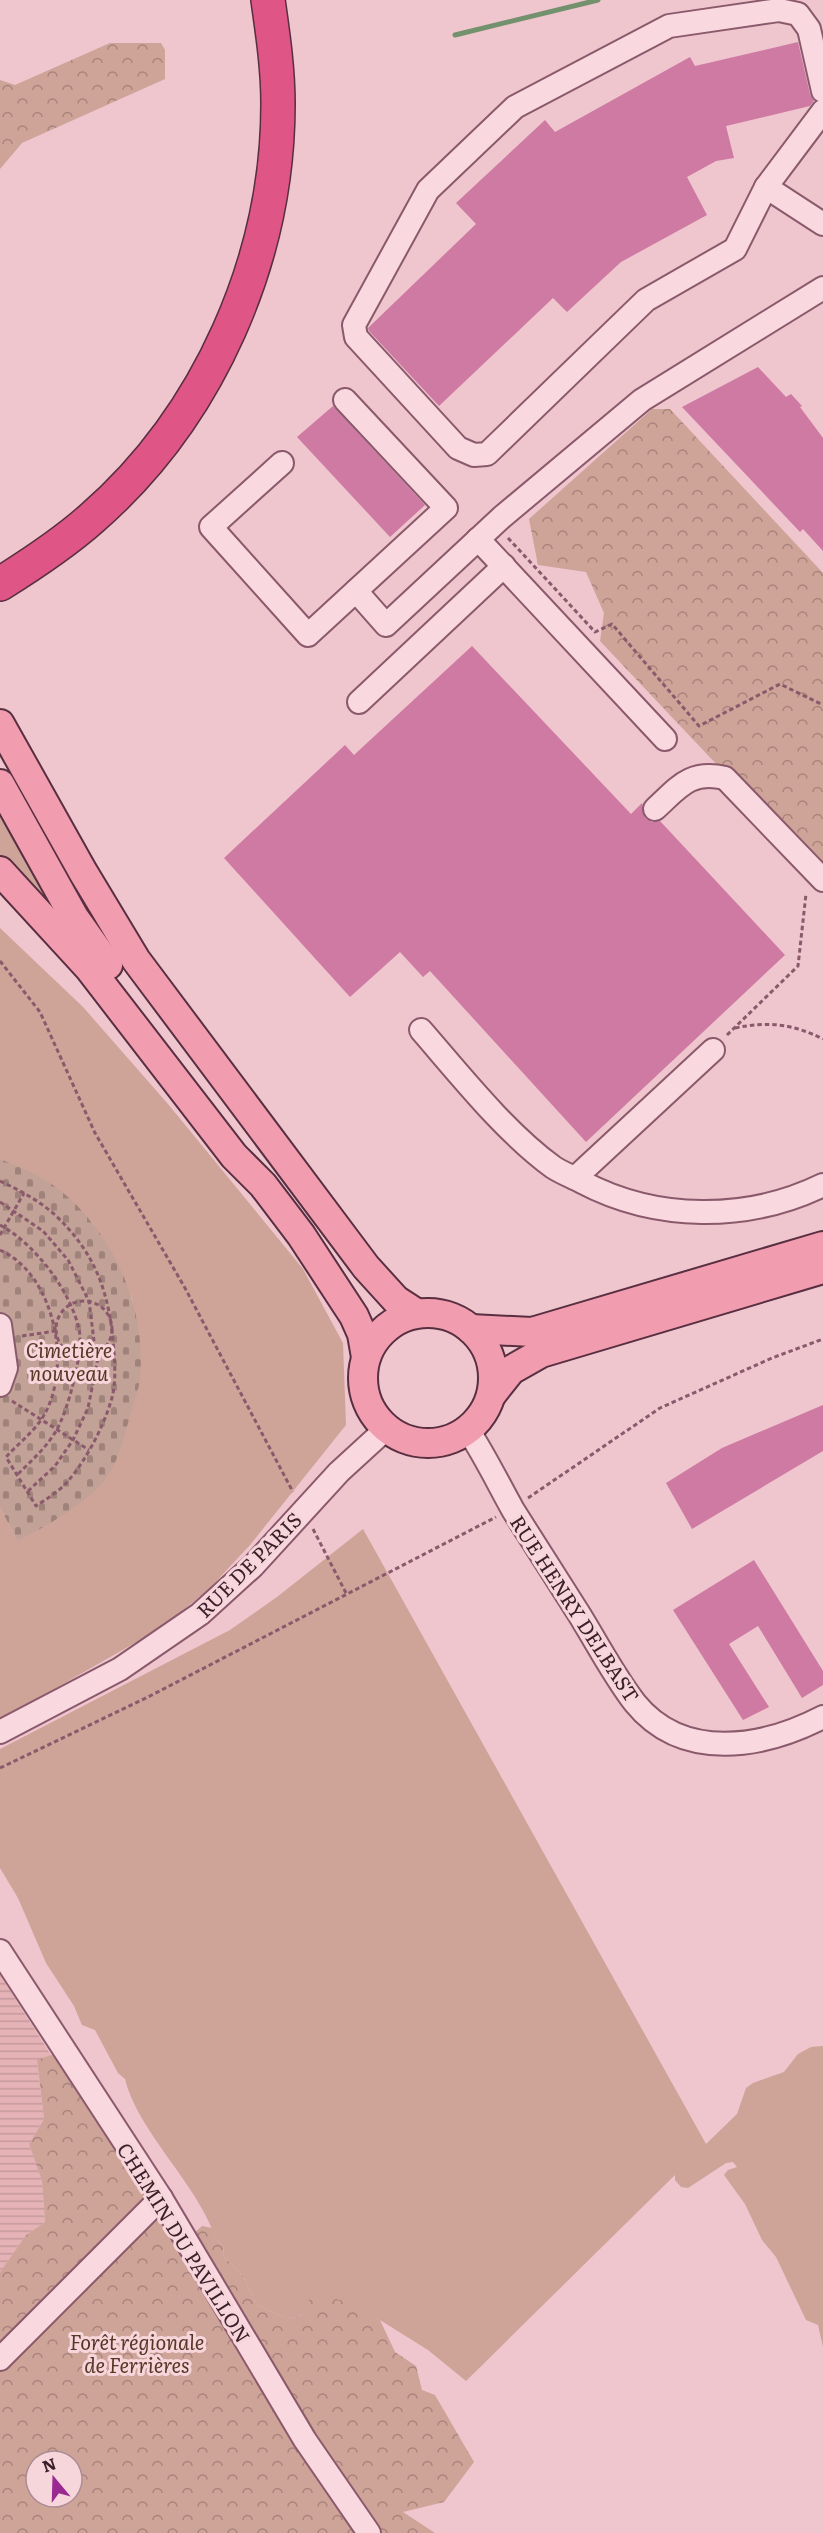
<svg xmlns="http://www.w3.org/2000/svg" width="823" height="2533" viewBox="0 0 823 2533" font-family="Literata,serif">
<defs>
<pattern id="farmland-rules" width="6" height="5" patternUnits="userSpaceOnUse" patternTransform="scale(1.5)"><rect width="6" height="5" fill="#e5b2b6"/><path d="M0 2.5h6" fill="none" stroke="#c5999d"/></pattern>
<pattern id="forest-crowns" width="20" height="18" patternUnits="userSpaceOnUse" patternTransform="scale(1.5)"><rect width="20" height="18" fill="#cea398"/><path d="M2 6a3 3 0 1 1 6 0M12 15a3 3 0 1 1 6 0" fill="none" stroke="#a8847c"/></pattern>
<pattern id="cemetery-stones" width="16" height="16" patternUnits="userSpaceOnUse" patternTransform="scale(1.5)"><rect width="16" height="16" fill="#c2a197"/><path d="M2 7V4a2 2 0 0 1 4 0v3zM10 15v-3a2 2 0 0 1 4 0v3z" fill="#9f837b"/></pattern>
</defs>
<rect width="100%" height="100%" fill="#efc5ce"/>
<!-- farmland -->
<path fill="url(#farmland-rules)" d="M 0,1975 L 51,2055 L 37,2061 L 44,2119 L 29,2144 L 42,2181 L 45,2222 L 26,2235 L 0,2272 Z"/>
<!-- grass -->
<g fill="#cea398">
<path d="M 0,817 L 72,933 L 0,861 Z"/>
<path d="M 0,928 L 83,1007 L 168,1104 L 303,1269 L 343,1343 L 346,1425 L 250,1545 L 209,1589 L 161,1628 L 0,1720 L 0,1507 L 17,1541 L 140,1355 L 132,1299 L 116,1262 L 92,1222 L 53,1185 L 0,1159 Z"/>
<path d="M 363,1529 L 706,2144 L 737,2114 L 746,2088 L 753,2083 L 784,2072 L 798,2054 L 811,2047 L 823,2046 L 823,2347 L 818,2325 L 806,2320 L 776,2257 L 762,2240 L 745,2204 L 724,2175 L 728,2170 L 737,2167 L 733,2162 L 726,2163 L 688,2188 L 681,2187 L 675,2180 L 675,2175 L 466,2381 L 428,2350 L 380,2320 L 369,2319 L 351,2304 L 304,2314 L 295,2318 L 284,2317 L 257,2305 L 243,2276 L 224,2257 L 223,2246 L 216,2239 C 197,2183 138,2132 125,2079 L 118,2073 L 95,2030 L 82,2025 L 74,2006 L 46,1963 L 18,1898 L 0,1868 L 0,1749 L 230,1630 L 277,1597 Z"/>
</g>
<!-- forest -->
<g fill="url(#forest-crowns)" fill-rule="evenodd">
<path d="M 110,43 L 161,43 L 165,50 L 165,79 L 22,143 L 0,169 L 0,80 L 15,85 Z"/>
<path d="M 652,409 L 670,409 L 823,573 L 823,877 L 600,641 L 604,613 L 586,572 L 538,565 L 529,519 Z"/>
<path d="M 51,2055 L 72,2057 L 191,2236 L 202,2226 L 213,2228 L 216,2239 L 223,2246 L 224,2257 L 243,2276 L 257,2305 L 284,2317 L 295,2318 L 304,2314 L 305,2302 C 317,2294 338,2298 351,2304 C 362,2310 366,2319 380,2320 L 395,2352 L 416,2366 L 422,2390 L 435,2395 L 474,2462 L 444,2502 L 403,2512 L 435,2533 L 0,2533 L 0,2272 L 26,2235 L 45,2222 L 42,2181 L 29,2144 L 44,2119 L 37,2060 ZM 36,2461 L 72,2461 L 72,2497 L 36,2497 Z"/>
</g>
<!-- cemetery -->
<path fill="url(#cemetery-stones)" d="M 0,1159 C 18,1166 37,1174 53,1185 C 112,1227 150,1312 139,1385 C 137,1395 133,1405 130,1415 C 124,1440 116,1471 97,1489 C 74,1510 45,1527 17,1541 L 0,1507 Z"/>
<g fill="none" stroke-linecap="round" stroke-linejoin="round">
<!-- stream -->
<path stroke="#73916d" stroke-width="5" d="M 455,35 L 598,0"/>
</g>
<!-- building -->
<g fill="#ce7aa3">
<path d="M 798,42 L 810,94 L 814,101 L 810,106 L 726,126 L 734,158 L 716,161 L 687,177 L 707,215 L 621,262 L 567,312 L 553,298 L 439,406 L 369,331 L 368,328 L 476,224 L 456,203 L 545,120 L 555,132 L 690,57 L 695,66 Z"/>
<path d="M 758,367 L 786,397 L 791,394 L 802,406 L 800,407 L 823,438 L 823,551 L 803,529 L 800,532 L 682,407 Z"/>
<path d="M 333,406 L 425,505 L 390,537 L 297,437 Z"/>
<path d="M 472,646 L 631,814 L 642,803 L 645,818 L 652,822 L 660,821 L 785,955 L 586,1142 L 430,971 L 423,977 L 400,952 L 350,997 L 224,858 L 345,745 L 354,755 Z"/>
<path d="M 823,1405 L 823,1451 L 692,1529 L 666,1483 L 722,1448 Z"/>
<path d="M 754,1560 L 823,1671 L 823,1685 L 802,1698 L 758,1626 L 729,1644 L 769,1707 L 743,1720 L 673,1610 Z"/>
</g>
<g fill="none" stroke-linecap="round" stroke-linejoin="round">
<!-- minor casing -->
<g stroke="#8a5a6c" stroke-width="26">
<g id="minor">
<path d="M 823,91 L 809,29 L 798,14 L 779,10 L 669,26 L 515,107 L 428,190 L 354,325 L 356,337 L 458,448 L 474,455 L 487,454 L 646,300 L 735,249 L 766,187 L 823,111"/>
<path d="M 766,187 L 823,224"/>
<path d="M 282,463 L 211,527 L 308,635 L 446,508 L 345,400"/>
<path d="M 478,539 L 665,739"/>
<path d="M 356,591 L 386,625 L 502,517 L 642,400 L 823,288"/>
<path d="M 359,702 L 504,566"/>
<path d="M 655,809 C 679,787 690,770 725,778 L 823,880"/>
<path d="M 421,1030 C 460,1075 505,1132 553,1167 C 562,1173 573,1177 582,1182 C 656,1221 747,1222 823,1185"/>
<path d="M 575,1178 L 713,1050"/>
<path d="M 0,1325 L 6,1368 L 0,1385"/>
<path d="M 468,1430 C 485,1456 498,1483 513,1510 C 535,1545 557,1579 579,1614 C 597,1643 614,1676 635,1703 C 683,1762 763,1748 823,1717"/>
<path d="M 0,1732 L 120,1669 L 200,1614 L 253,1566 L 339,1472 L 386,1429"/>
<path d="M 0,1951 L 161,2198 L 305,2440 L 369,2533"/>
<path d="M 0,2359 L 161,2198"/>
</g>
</g>
<!-- major casing -->
<g stroke="#582f41" stroke-width="32">
<g id="major">
<path d="M 0,724 L 83,872 L 136,960 L 366,1267 L 396,1300 L 416,1313"/>
<path d="M 0,784 L 74,917 L 108,965"/>
<path d="M 0,871 L 89,968 L 234,1156 L 263,1185 L 301,1235 L 354,1316 L 362,1334 L 366,1357"/>
<circle cx="428" cy="1378" r="65"/>
<path d="M 471,1329 L 532,1332 L 823,1246"/>
<path d="M 492,1394 L 511,1370 L 541,1353 L 823,1269"/>
</g>
</g>
<!-- highway casing -->
<g stroke="#582f41" stroke-width="36">
<path id="highway" d="M 0,584 C 32,564 64,543 92,518 C 209,416 278,259 278,104 C 278,69 273,35 268,0"/>
</g>
<!-- path -->
<g stroke="#8a5a6c" stroke-width="3" stroke-dasharray="4.5 3" stroke-linecap="butt">
<path d="M 508,538 L 595,632 L 612,624 L 699,726 L 780,684 L 823,705"/>
<path d="M 0,961 L 40,1012 L 95,1133 L 185,1288 L 293,1492"/>
<path d="M 735,1028 C 769,1021 793,1024 823,1039"/>
<path d="M 727,1035 L 798,966 L 806,894"/>
<path d="M 0,1181 C 19,1190 38,1200 54,1214 C 97,1254 110,1295 114,1352 C 115,1367 116,1386 111,1401 C 103,1428 86,1460 68,1481 C 60,1491 46,1499 36,1506 L 6,1457 C 17,1445 32,1433 41,1420 C 74,1371 56,1275 0,1250"/>
<path d="M 0,1202 L 43,1231 L 68,1260 L 89,1301 L 94,1341 L 99,1353 L 88,1408 L 73,1440 L 55,1466 L 27,1492"/>
<path d="M 0,1225 C 35,1244 70,1290 79,1329 C 84,1351 68,1411 56,1431 C 46,1448 31,1461 17,1475"/>
<path d="M 0,1235 L 24,1193"/>
<circle cx="84" cy="1329" r="28"/>
<path d="M 22,1336 L 56,1331"/>
<path d="M 12,1401 L 89,1450"/>
<path d="M 528,1498 L 660,1408 L 772,1358 L 823,1339"/>
<path d="M 313,1529 L 347,1595"/>
<path d="M 0,1768 L 148,1697 L 496,1517"/>
</g>
<!-- minor -->
<use href="#minor" stroke="#f9d8df" stroke-width="22"/>
<!-- major -->
<use href="#major" stroke="#f29caf" stroke-width="28"/>
<!-- highway -->
<use href="#highway" stroke="#df5585" stroke-width="33"/>
</g>
<g text-anchor="middle" dominant-baseline="central" stroke-width="6" stroke-linejoin="round" paint-order="stroke">
<!-- park labels -->
<g font-size="20" font-style="italic" fill="#573625" stroke="#f6d5db">
<text x="69" y="1349">Cimetière<tspan x="69" dy="23">nouveau</tspan></text>
<text x="137" y="2341">Forêt régionale<tspan x="137" dy="23">de Ferrières</tspan></text>
</g>
<!-- street labels -->
<g font-size="20" fill="#3a1f2a" stroke="#f6d5db">
<text transform="translate(248 1564) rotate(-45)">RUE DE PARIS</text>
<text transform="translate(576 1608) rotate(57)">RUE HENRY DELBAST</text>
<text transform="translate(185 2242) rotate(58)">CHEMIN DU PAVILLON</text>
</g>
</g>
<!-- north arrow -->
<g transform="translate(54 2479) rotate(341)"><circle r="28" fill="#f6d5db" stroke="#ab8c94" stroke-width="1.5"/>
<path d="M0-4.5L10 22L0 15L-10 22Z" fill="#9a2991"/>
<text y="-9" font-size="16" font-weight="bold" text-anchor="middle" fill="#3a1f2a">N</text>
</g>
</svg>
